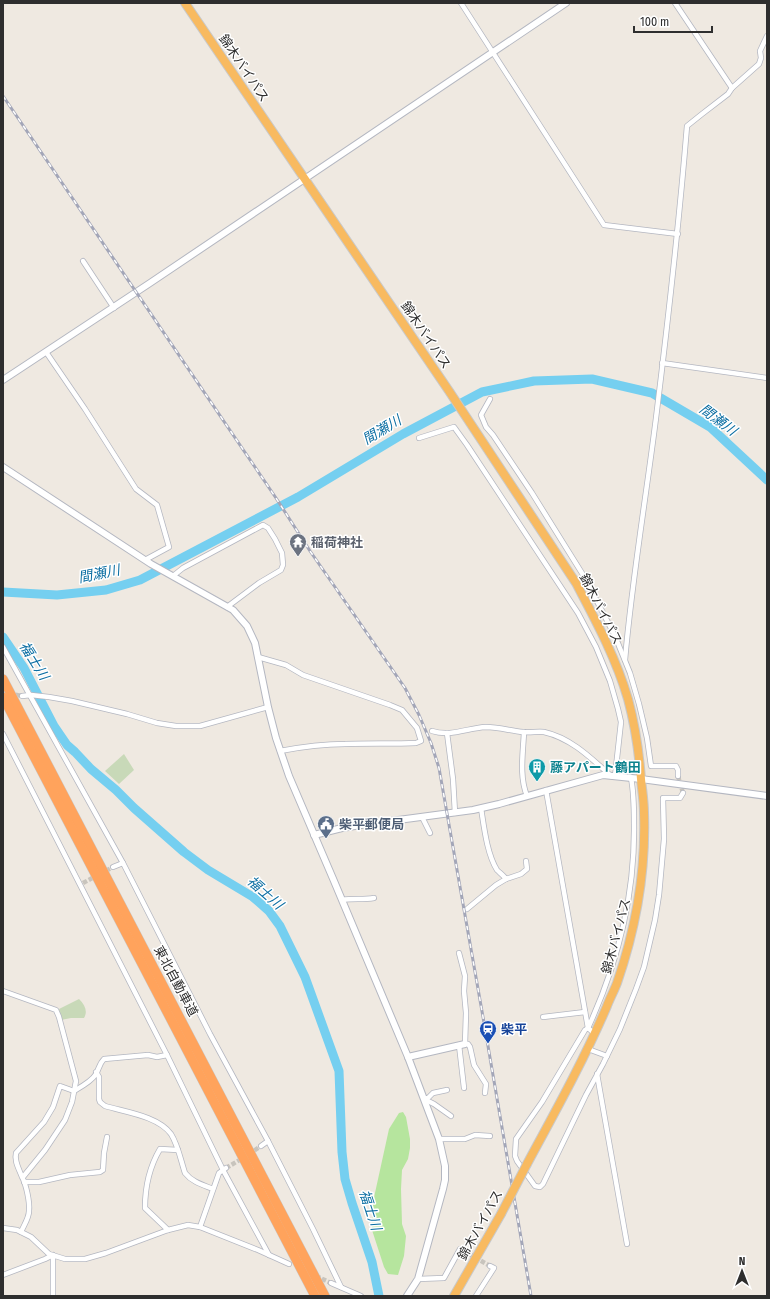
<svg xmlns="http://www.w3.org/2000/svg" width="770" height="1299" viewBox="0 0 770 1299" font-family="'Fira Sans Condensed','Noto Sans JP',sans-serif">
<rect width="100%" height="100%" fill="#efe9e1"/>
<!-- green -->
<path fill="#b6e59e" d="M 403,1112 L 406,1117 L 410,1139 L 410,1148 L 408,1159 L 402,1170 L 401,1189 L 402,1224 L 406,1236 L 404,1256 L 398,1275 L 388,1274 L 384,1267 L 372,1230 L 373,1202 L 389,1129 L 399,1113 Z"/>
<!-- cemetery -->
<g fill="#c8d9b8">
<path d="M 124,754 L 134,770 L 119,784 L 105,771 Z"/>
<path d="M 79,999 C 85,1005 88,1011 84,1018 L 71,1018 L 61,1020 L 59,1009 Z"/>
</g>
<g fill="none" stroke-linecap="round" stroke-linejoin="round">
<!-- river -->
<g stroke="#75cff0" stroke-width="9">
<path d="M 3,592 L 57,595 L 106,590 L 140,580 L 298,497 L 403,434 L 482,392 L 534,381 L 592,379 L 652,393 L 710,427 L 767,480"/>
<path d="M 3,637 L 24,668 L 54,726 L 67,745 L 75,752 L 91,769 L 116,790 L 134,808 L 184,852 L 208,870 L 253,897 L 269,911 L 280,926 L 305,977 L 339,1071 L 342,1152 L 345,1179 L 352,1203 L 372,1262 L 379,1296"/>
</g>
<!-- minor-tunnel -->
<g stroke="#c8c4bd" stroke-width="4.5" stroke-dasharray="4.5 2" stroke-linecap="butt">
<path d="M 3,692 L 22,696"/>
<path d="M 678,776 L 683,793"/>
<path d="M 83,883 L 113,867"/>
<path d="M 249,1154 L 261,1146"/>
<path d="M 226,1168 L 243,1158"/>
<path d="M 464,1251 L 490,1266"/>
<path d="M 316,1276 L 331,1283"/>
</g>
<!-- minor casing -->
<g stroke="#b4b7c1" stroke-width="6">
<g id="minor">
<path d="M 461,3 L 604,225 L 678,234"/>
<path d="M 675,3 L 732,88"/>
<path d="M 83,261 L 114,308"/>
<path d="M 46,352 L 85,409 L 136,489 L 157,505 L 169,547 L 145,560"/>
<path d="M 662,363 L 767,378"/>
<path d="M 490,399 L 481,415 L 486,427 L 493,435 L 532,493 L 585,578 L 615,636 L 630,673 L 639,704 L 647,738 L 651,766 L 676,766 L 678,770 L 678,776"/>
<path d="M 419,438 L 454,427 L 467,445 L 578,613 L 596,647 L 610,681 L 618,709 L 621,722 L 615,776"/>
<path d="M 173,576 L 183,568 L 263,525 L 268,528 L 275,539 L 282,553 L 283,565 L 281,570 L 259,583 L 227,607"/>
<path d="M 3,647 L 123,863 L 210,1034 L 268,1141 L 313,1229 L 341,1287"/>
<path d="M 258,657 L 286,665 L 303,675 L 390,705 L 402,710 L 417,728 L 421,741 L 416,743 C 392,744 369,743 345,744 C 323,744 301,747 280,751"/>
<path d="M 625,660 C 632,579 646,498 656,418 C 668,321 679,224 687,126 L 702,114 L 728,94 L 732,88 L 759,64 L 761,58 L 760,51 L 767,36"/>
<path d="M 22,696 L 31,695 L 49,697 L 72,701 L 127,714 L 157,723 L 176,726 L 200,726 L 268,707"/>
<path d="M 432,731 C 451,737 467,728 486,727 C 499,727 511,731 523,732 C 530,733 538,731 544,732 C 571,738 591,758 611,776"/>
<path d="M 524,732 C 523,754 519,776 527,796"/>
<path d="M 447,733 L 453,779 L 455,813"/>
<path d="M 3,734 L 167,1055 L 223,1170 L 269,1255"/>
<path d="M 631,778 C 634,793 634,809 634,824 C 635,895 618,963 588,1028 L 585,1030 L 542,1102 L 516,1139 L 515,1156 L 517,1161 L 535,1186 L 540,1187 L 543,1184 L 586,1095 L 603,1064 L 620,1029 L 636,989 L 644,967 L 655,920 L 659,895 L 664,839 L 663,798 L 680,798 L 683,793"/>
<path d="M 546,790 L 588,1028 L 595,1034"/>
<path d="M 481,808 C 484,827 487,854 497,870 C 500,873 504,876 506,879 L 521,874 L 527,869 L 526,861"/>
<path d="M 422,817 L 430,833"/>
<path d="M 113,867 L 123,863"/>
<path d="M 342,900 C 353,898 363,900 374,898"/>
<path d="M 467,909 L 496,885 L 506,879"/>
<path d="M 459,953 L 465,976 L 464,991 L 466,1013 L 465,1044 L 468,1044 L 470,1047 L 474,1065 L 486,1084 L 485,1093"/>
<path d="M 3,991 L 56,1010 L 59,1017 L 76,1081 L 72,1102 L 65,1120 L 45,1150 L 23,1177"/>
<path d="M 543,1017 L 585,1012"/>
<path d="M 459,1045 L 464,1088"/>
<path d="M 588,1049 L 607,1056"/>
<path d="M 96,1072 L 99,1077 L 99,1099 L 100,1102 L 105,1106 C 125,1112 158,1116 171,1134 C 178,1145 181,1161 185,1173 C 192,1182 203,1185 213,1189"/>
<path d="M 597,1074 L 627,1244"/>
<path d="M 424,1099 L 434,1104 L 451,1116"/>
<path d="M 424,1099 L 428,1098 L 433,1093 L 447,1090"/>
<path d="M 439,1139 L 465,1139 L 475,1135 L 490,1136"/>
<path d="M 261,1146 L 268,1141"/>
<path d="M 24,1182 L 39,1182 L 70,1175 L 100,1172 L 103,1170 L 104,1153 L 107,1137"/>
<path d="M 200,1227 L 219,1173 L 226,1168"/>
<path d="M 3,1228 L 17,1230 L 31,1237 L 49,1254 L 65,1259 L 85,1259 L 106,1253 L 168,1230 L 188,1225 L 200,1227 L 258,1250 L 289,1264"/>
<path d="M 168,1230 L 145,1208 C 145,1188 150,1166 160,1149 L 178,1150"/>
<path d="M 21,1232 C 24,1225 29,1218 29,1211 C 30,1202 26,1184 22,1177 C 19,1169 14,1161 16,1153 L 44,1122 L 53,1107 L 60,1086 L 74,1091 C 81,1087 92,1081 96,1074 C 99,1069 99,1064 104,1059 L 148,1055 L 157,1057 L 167,1055"/>
<path d="M 3,1275 L 45,1259 L 53,1255 L 53,1296"/>
<path d="M 418,1279 L 444,1278 L 460,1249 L 464,1251"/>
<path d="M 331,1283 L 361,1296"/>
<path d="M 476,1296 L 494,1268 L 490,1266"/>
</g>
</g>
<!-- tertiary casing -->
<g stroke="#b4b7c1" stroke-width="8">
<g id="tertiary">
<path d="M 3,380 L 150,283 L 566,3"/>
<path d="M 3,467 L 151,564 L 233,610 L 247,626 L 255,643 L 268,707 L 276,738 L 289,776 L 334,881 L 408,1057 L 439,1139 L 445,1166 L 445,1180 L 443,1189 L 418,1279 L 407,1296"/>
<path d="M 314,835 L 342,828 L 361,825 L 473,810 L 499,804 L 603,775 L 641,779 L 767,796"/>
<path d="M 408,1057 L 465,1044"/>
</g>
</g>
<!-- trunk casing -->
<g stroke="#c9c9c9" stroke-width="10">
<g id="trunk">
<path d="M 185,3 L 449,391 L 576,583 C 596,621 616,658 628,699 C 635,725 639,752 641,779 C 642,790 644,801 644,813 C 646,871 636,928 617,983 C 614,991 610,998 607,1006 C 584,1060 555,1112 527,1164"/>
<path d="M 454,1296 L 501,1214"/>
</g>
</g>
<!-- motorway casing -->
<g stroke="#c9c9c9" stroke-width="10">
<g id="motorway">
<path d="M 3,679 L 325,1296"/>
<path d="M 3,697 L 315,1296"/>
</g>
</g>
<!-- minor -->
<use href="#minor" stroke="#fff" stroke-width="4.5"/>
<!-- tertiary -->
<use href="#tertiary" stroke="#fff" stroke-width="6"/>
<!-- trunk -->
<use href="#trunk" stroke="#f8ba60" stroke-width="8"/>
<!-- motorway -->
<use href="#motorway" stroke="#ffa35c" stroke-width="9"/>
<!-- rail casing -->
<g stroke="#a3a6b8" stroke-width="3">
<path id="rail" d="M 3,96 L 276,498 L 310,551 L 405,688 L 419,715 L 431,743 L 439,768 L 483,1017 L 531,1296"/>
</g>
<!-- rail -->
<use href="#rail" stroke="#fff" stroke-width="1.5" stroke-dasharray="4.5" stroke-linecap="butt"/>
<!-- trunk-bridge casing -->
<g stroke="#c9c9c9" stroke-width="10" stroke-linecap="butt">
<path id="trunk-bridge" d="M 501,1214 L 527,1164"/>
</g>
<!-- trunk-bridge -->
<use href="#trunk-bridge" stroke="#f8ba60" stroke-width="8"/>
</g>
<!-- icons -->
<defs>
<g id="temple-pin" transform="scale(0.9)"><path d="M0 17L-7.5 6A9.5 9.5 0 1 1 7.5 6Z" fill="#6b7280" stroke="#fff"/><path d="M0-6L5-2H3V0L6.5 2.5H4V6H1.5V3h-3V6H-4V2.5H-6.5L-3 0V-2H-5Z" fill="#fff"/></g>
<g id="building-pin" transform="scale(0.9)"><path d="M0 17L-7.5 6A9.5 9.5 0 1 1 7.5 6Z" fill="#0f9aa8" stroke="#fff"/><path d="M-4-6H4V6H1V3H-1V6H-4ZM-2.5-4.3h1.7v1.8h-1.7ZM.8-4.3h1.7v1.8H.8ZM-2.5-1h1.7V.8h-1.7ZM.8-1h1.7V.8H.8Z" fill="#fff"/></g>
<g id="civic-pin" transform="scale(0.9)"><path d="M0 17L-7.5 6A9.5 9.5 0 1 1 7.5 6Z" fill="#5c6f8a" stroke="#fff"/><path d="M-.6-6.5H3V-4.5H.6V-3L4-1V1h2V6H-6V1h2V-1L-.6-3ZM-1.2 2.5V6h2.4V2.5Z" fill="#fff"/></g>
<g id="station-pin" transform="scale(0.9)"><path d="M0 17L-7.5 6A9.5 9.5 0 1 1 7.5 6Z" fill="#1a4fb4" stroke="#fff"/><path d="M-3-6H3Q5-6 5-4V2Q5 4 3 4L4.5 6H3L1.5 4h-3L-3 6H-4.5L-3 4Q-5 4-5 2V-4Q-5-6-3-6ZM-3.5-4v3h7v-3ZM-3.5 1v1.5H-2V1ZM2 1v1.5H3.5V1Z" fill="#fff"/></g>
</defs>
<g fill-rule="evenodd">
<use href="#temple-pin" x="298" y="542"/>
<use href="#building-pin" x="537" y="767"/>
<use href="#civic-pin" x="326" y="824"/>
<use href="#station-pin" x="488" y="1029"/>
</g>
<g text-anchor="middle" dominant-baseline="central" stroke-width="3" stroke-linejoin="round" paint-order="stroke">
<!-- street labels -->
<g font-size="13" fill="#2e2e2e" stroke="#fff">
<text transform="translate(244 68) rotate(56)">錦木バイパス</text>
<text transform="translate(426 335) rotate(56)">錦木バイパス</text>
<text transform="translate(601 609) rotate(63)">錦木バイパス</text>
<text transform="translate(616 936) rotate(-75)">錦木バイパス</text>
<text transform="translate(176 981) rotate(62)">東北自動車道</text>
<text transform="translate(480 1225) rotate(-61)">錦木バイパス</text>
</g>
<!-- worship labels -->
<g font-size="13" font-weight="bold" fill="#5b616d" stroke="#fff" text-anchor="start">
<text x="311" y="542">稲荷神社</text>
</g>
<!-- culture labels -->
<g font-size="13" font-weight="bold" fill="#0d838f" stroke="#fff" text-anchor="start">
<text x="550" y="767">藤アパート鶴田</text>
</g>
<!-- service labels -->
<g font-size="13" font-weight="bold" fill="#4e5e75" stroke="#fff" text-anchor="start">
<text x="339" y="824">柴平郵便局</text>
</g>
<!-- transit labels -->
<g font-size="13" font-weight="bold" fill="#164399" stroke="#fff" text-anchor="start">
<text x="501" y="1029">柴平</text>
</g>
<!-- water labels -->
<g font-size="14" font-style="italic" fill="#0d6fa3" stroke="#fff">
<text transform="translate(718 420) rotate(37)">間瀬川</text>
<text transform="translate(382 430) rotate(-31)">間瀬川</text>
<text transform="translate(99 574) rotate(-11)">間瀬川</text>
<text transform="translate(34 661) rotate(58)">福士川</text>
<text transform="translate(265 893) rotate(41)">福士川</text>
<text transform="translate(370 1210) rotate(72)">福士川</text>
</g>
</g>
<!-- border -->
<rect width="770" height="1299" fill="none" stroke="#2e2e2e" stroke-width="8"/>
<!-- north arrow -->
<g transform="translate(742 1271)" stroke="#ffffff" stroke-width="3" paint-order="stroke">
<path d="M0-3L7 15L0 10L-7 15Z" fill="#2e2e2e"/>
<text y="-6" font-size="11" font-weight="bold" text-anchor="middle" fill="#2e2e2e">N</text>
</g>
<!-- scale -->
<path d="M634 26v6h78v-6" fill="none" stroke="#2e2e2e" stroke-width="2"/>
<text x="640" y="26" font-size="12" fill="#2e2e2e" stroke="#ffffff" stroke-width="3" paint-order="stroke">100 m</text>
</svg>
